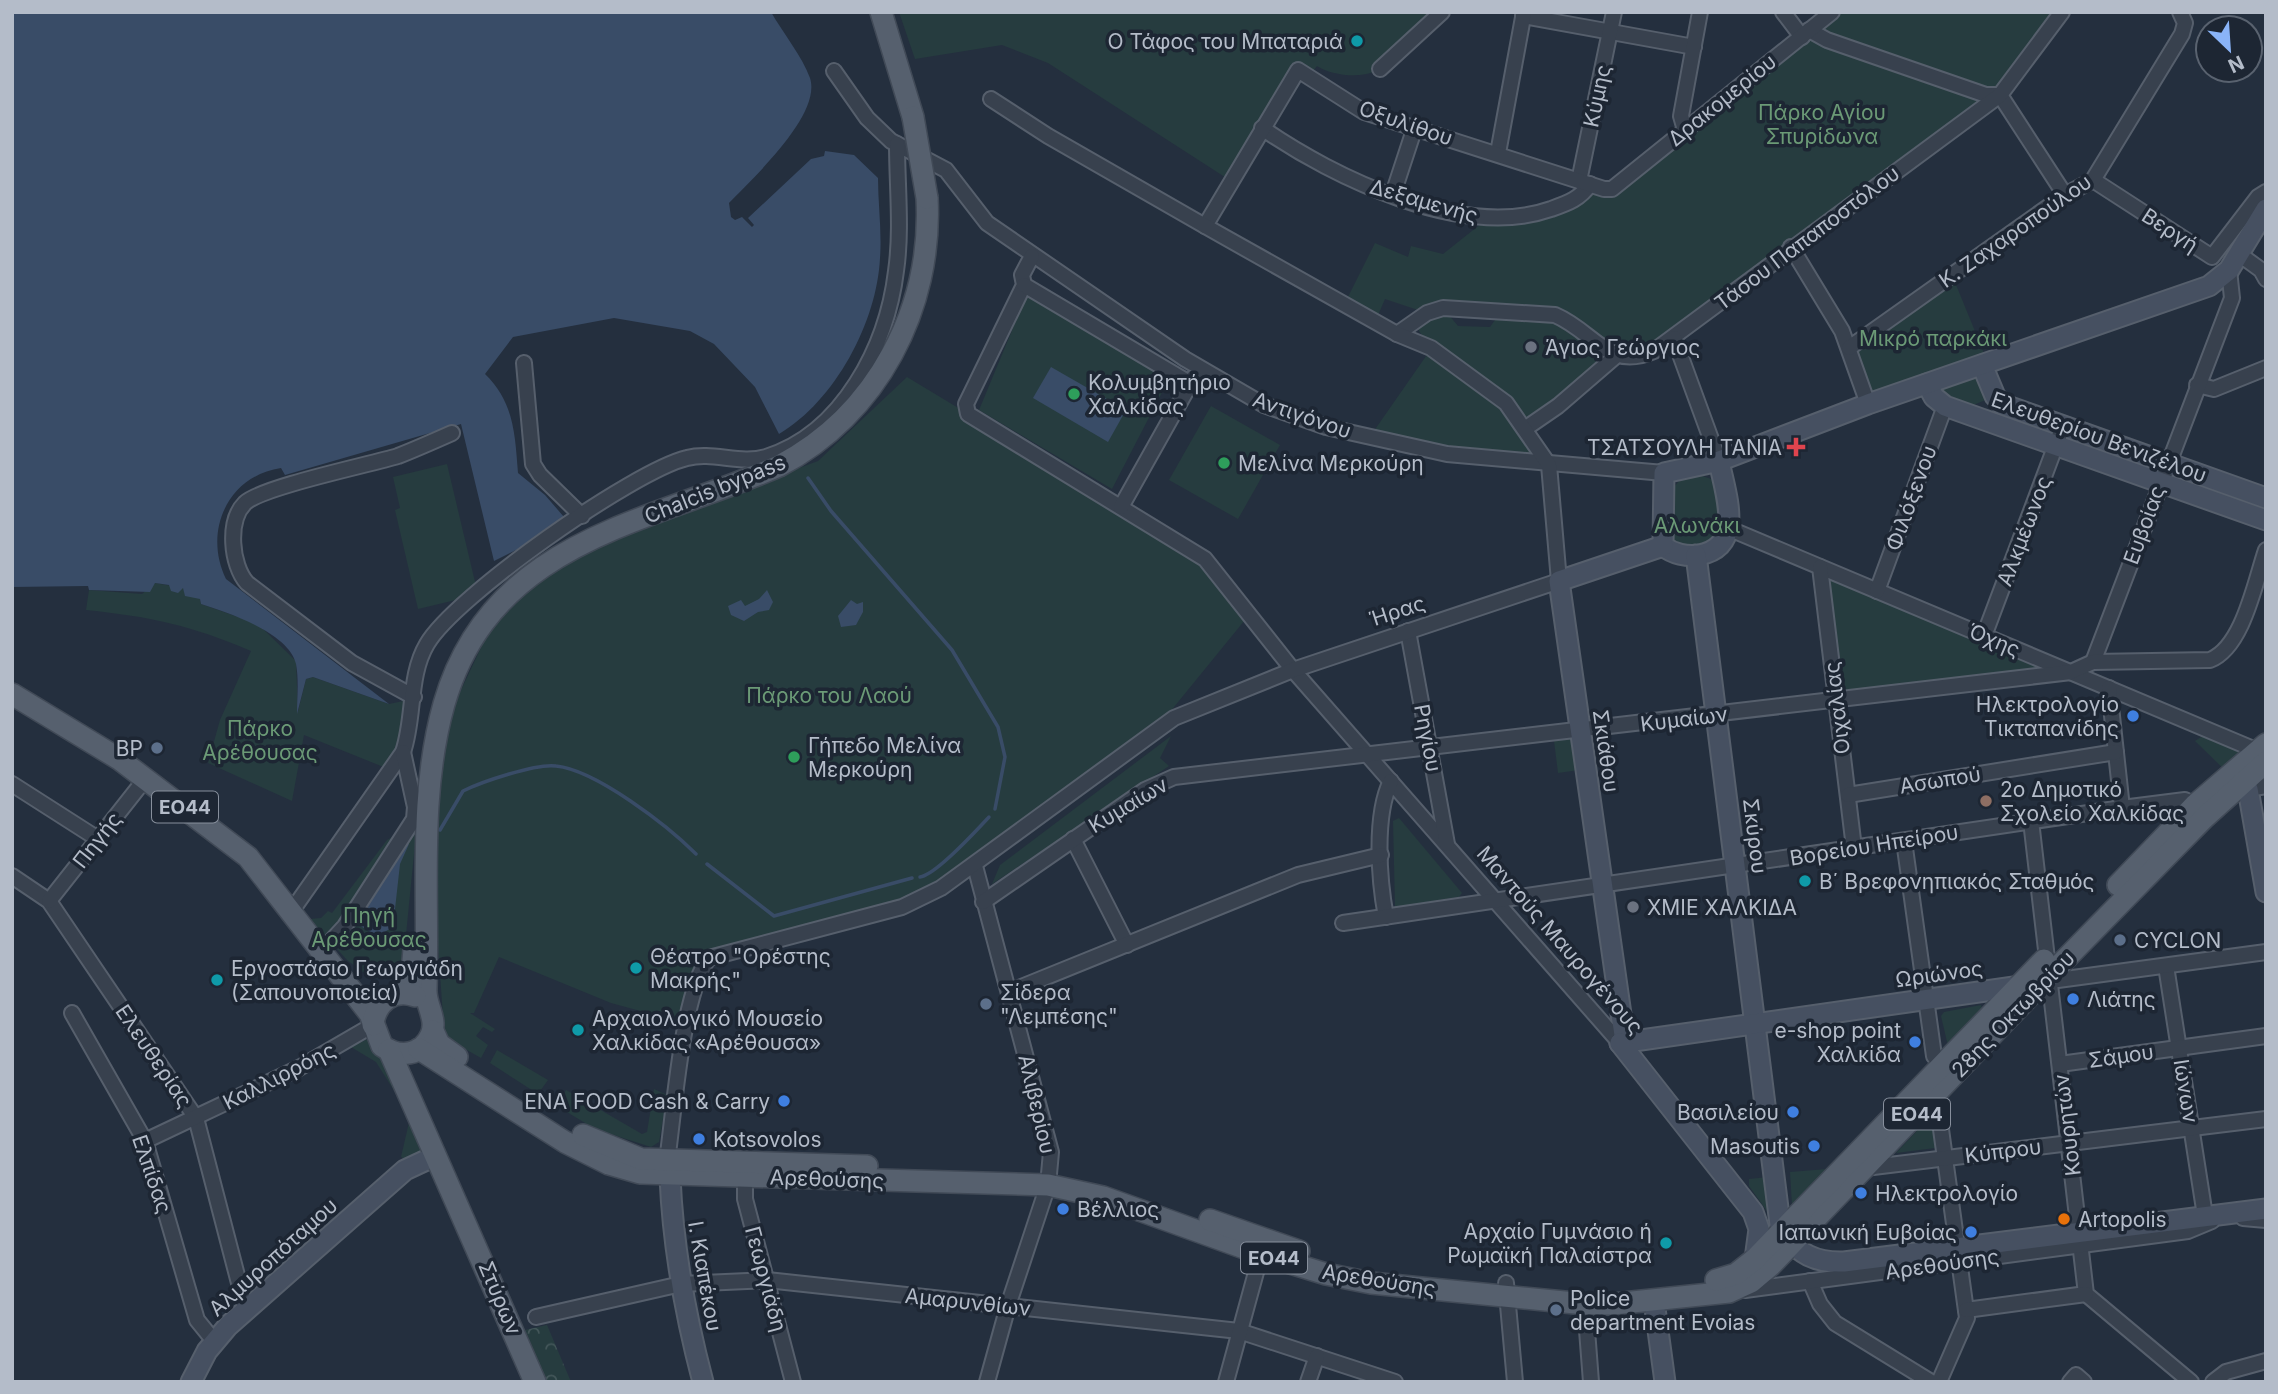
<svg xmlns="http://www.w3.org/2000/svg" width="2278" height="1394" viewBox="0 0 2278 1394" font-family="Inter,sans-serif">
<defs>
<pattern id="forest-crowns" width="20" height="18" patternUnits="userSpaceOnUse" patternTransform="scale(1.75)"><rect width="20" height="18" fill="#263c3f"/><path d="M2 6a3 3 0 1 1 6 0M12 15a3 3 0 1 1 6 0" fill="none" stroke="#435659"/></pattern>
</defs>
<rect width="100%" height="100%" fill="#242f3e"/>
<!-- green -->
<g fill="#263c3f" fill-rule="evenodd">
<path d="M 899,12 L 1442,12 C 1424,28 1395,60 1375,71 C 1360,79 1330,75 1317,66 L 1308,77 L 1299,71 L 1231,181 L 1048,63 L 1002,45 L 915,59 Z"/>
<path d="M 1832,12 L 2062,12 L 2000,95 L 1682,333 L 1620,357 L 1526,428 L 1549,465 L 1369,438 L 1431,349 L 1419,331 L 1419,321 L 1427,313 L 1385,299 L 1376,320 L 1345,303 L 1375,243 L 1408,257 L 1411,246 L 1443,254 L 1487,219 L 1522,217 L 1590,184 L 1604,189 ZM 1444,309 L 1500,313 L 1490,327 L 1458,326 Z"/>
<path d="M 1952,275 L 1988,363 L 1995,396 L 1959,411 L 1927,384 L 1868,404 L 1849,348 Z"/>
<path d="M 1030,287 L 1170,377 L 1112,489 L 979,410 Z"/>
<path d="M 907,377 L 1179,541 L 1249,615 L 1152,734 L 902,907 L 721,952 L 698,972 L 677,1021 L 611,1003 L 499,957 L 474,1013 L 470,1013 L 495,1029 L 492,1032 L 483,1027 L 476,1036 L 488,1045 L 481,1058 L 451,1041 L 444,1031 L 438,945 L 438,818 L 442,765 L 452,709 L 486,637 L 510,607 L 540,581 L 606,540 L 818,461 Z"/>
<path d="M 1211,406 L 1280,445 L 1238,519 L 1169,480 Z"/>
<path d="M 447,464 L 476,586 L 464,598 L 418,609 L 395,510 L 400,508 L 393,477 Z"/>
<path d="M 1697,474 L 1714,480 L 1725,530 L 1697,553 L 1668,539 L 1674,487 L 1680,480 Z"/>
<path d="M 1820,567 L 2071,672 L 1836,700 Z"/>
<path d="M 155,583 L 183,588 L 200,599 L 201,604 L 258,624 L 296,661 L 298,711 L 306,679 L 313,677 L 389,704 L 408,700 L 401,743 L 386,768 L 304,735 L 292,801 L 208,763 L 220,720 L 251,651 C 190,625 152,617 86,610 L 89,590 L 142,594 Z"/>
<path d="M 2206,734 L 2266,744 L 2266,786 L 2230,775 L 2195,741 Z"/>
<path d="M 1171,736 L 1160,758 L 1169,766 L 992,884 L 1000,865 Z"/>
<path d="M 1575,738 L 1579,770 L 1558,773 L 1554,741 Z"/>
<path d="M 1399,818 L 1462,893 L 1459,897 L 1395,907 L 1393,821 Z"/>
<path d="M 417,824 L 404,955 C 400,969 387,978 372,979 L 347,960 L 310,919 L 321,918 L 328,911 L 332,913 L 387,840 Z"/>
<path d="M 1981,1005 L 1983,1011 L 1948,1046 L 1941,1016 L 1944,1012 Z"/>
<path d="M 372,1037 L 400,1100 L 376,1062 L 351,1047 Z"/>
<path d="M 497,1050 L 548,1080 L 538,1094 L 490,1063 Z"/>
<path d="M 654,1089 L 667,1095 L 659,1142 L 651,1147 L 595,1129 L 557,1106 L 566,1090 L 642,1134 L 647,1132 Z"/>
<path d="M 1931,1116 L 1935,1148 L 1896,1153 Z"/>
<path d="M 410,1118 L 423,1148 L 422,1153 L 407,1160 L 401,1157 Z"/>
<path d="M 1827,1169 L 1794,1205 L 1792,1205 L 1790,1172 Z"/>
<path d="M 1768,1177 L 1769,1214 L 1749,1186 L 1749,1179 Z"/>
</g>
<!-- forest -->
<path fill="url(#forest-crowns)" d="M 547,1325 L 571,1382 L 547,1382 L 525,1330 Z"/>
<!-- water -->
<g fill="#394c67">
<path d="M 12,12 L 771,12 C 783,33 802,56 810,78 C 822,115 752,179 729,203 L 731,217 L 735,220 L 742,217 L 752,227 L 754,225 L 748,218 L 811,159 L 824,156 L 825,151 L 854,155 L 878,178 C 878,204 882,232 880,258 C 877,322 835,401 779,434 L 755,387 L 714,344 L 690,331 L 614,318 L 513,337 L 485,374 C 514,402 515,434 518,473 L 545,495 L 564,517 L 562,527 L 494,561 L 461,424 L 285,475 L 281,468 C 227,476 203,532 226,579 L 389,704 L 313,677 L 306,679 L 297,714 C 297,698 299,680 296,664 C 289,633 227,612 201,604 L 200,599 L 185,596 L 183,588 L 178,593 L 171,591 L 169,585 L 155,583 L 150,592 L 89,590 L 88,586 L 12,587 Z"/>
<path d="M 1051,367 L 1126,410 L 1108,442 L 1033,398 Z"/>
<path d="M 767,590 L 773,602 L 769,610 L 758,612 L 744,621 L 731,615 L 728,606 L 741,600 L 745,606 L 759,599 Z"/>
<path d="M 851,600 L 857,604 L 863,602 L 863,612 L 856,625 L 841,627 L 838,616 Z"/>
<path d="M 409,844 L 400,864 L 393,927 L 381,934 L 372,933 L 354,922 L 402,846 Z"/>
</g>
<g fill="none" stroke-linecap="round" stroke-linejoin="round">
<!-- stream -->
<g stroke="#394c67" stroke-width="3.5">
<path d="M 808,478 L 831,511 L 952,650 L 998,727 L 1005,757 L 995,809"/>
<path d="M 440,830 L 463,791 C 481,782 537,763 556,766 C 596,770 668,826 696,854"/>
<path d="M 707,864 L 774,916 L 912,878"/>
<path d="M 920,877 C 936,875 976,831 989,817"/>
</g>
<!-- street casing -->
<g stroke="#565f6c" stroke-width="18">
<g id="street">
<path d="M 1783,12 L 1802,37"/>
<path d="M 1523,16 L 1694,47"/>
<path d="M 1809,30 L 1827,40 L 1986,95 L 2000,95 L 2065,195"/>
<path d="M 1380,69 L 1442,12"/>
<path d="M 834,71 L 867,118 L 891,141 L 946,170 L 987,223 L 1185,359 L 1264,405 L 1326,427 L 1447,454 L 1664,473"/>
<path d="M 1262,128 C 1334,178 1463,240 1551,209 C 1568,203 1580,199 1590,184"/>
<path d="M 1685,130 L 1681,116 L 1700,12"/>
<path d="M 1498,153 L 1524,12"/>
<path d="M 2093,180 L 2212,257 L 2258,197 L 2266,192"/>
<path d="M 1579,181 L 1614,12"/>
<path d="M 1393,194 L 1415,127"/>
<path d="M 1205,226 L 1298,70 L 1364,112 L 1604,189 L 1612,189 L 1832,12"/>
<path d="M 1791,247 L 1842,331 L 1868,404"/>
<path d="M 2239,254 L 2261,270 L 2266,279"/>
<path d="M 1032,256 L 1022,275 L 1024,285 L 966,404 L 968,414 L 1205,559 L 1293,670 L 1620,1043"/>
<path d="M 1024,285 L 1191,384"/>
<path d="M 1397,334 L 1427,313 L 1443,308 L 1555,315 C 1595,332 1607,371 1654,351 L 2000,95 L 2062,12"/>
<path d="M 1674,338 L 1719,461"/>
<path d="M 1849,348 L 2065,195 L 2093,180 L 2182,34 L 2185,23 L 2180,12"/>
<path d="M 524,363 L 533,464 L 540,475 L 582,516"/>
<path d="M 2197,385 L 2214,389 L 2266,368"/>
<path d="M 1526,428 L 1558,406 L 1616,356"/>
<path d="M 1121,507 L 1194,377"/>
<path d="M 1730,529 L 2258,751"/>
<path d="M 1820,567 L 1854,848"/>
<path d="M 1877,591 L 1945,406"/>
<path d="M 1408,631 L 1447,844"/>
<path d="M 1984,636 L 2063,426"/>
<path d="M 2093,662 L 2232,298 L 2229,270"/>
<path d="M 2109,688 L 2122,808"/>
<path d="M 414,697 L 352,663 L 247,583 C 231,565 227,521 245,503 C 262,487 368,465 398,456 C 416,449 434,441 452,433"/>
<path d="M 12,784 L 98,839"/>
<path d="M 2248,789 L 2266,786"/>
<path d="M 1848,795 L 2116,752"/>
<path d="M 2031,821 L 2086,1294 L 2191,1382"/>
<path d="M 1073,839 L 1127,945"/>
<path d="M 1904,841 L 1934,1056 L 1942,1065"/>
<path d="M 975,866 L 1051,1152 L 1048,1185 L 1008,1306 L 987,1382"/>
<path d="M 12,876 L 49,901 L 196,1118 L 246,1310"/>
<path d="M 49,901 L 146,778"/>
<path d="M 983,902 L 1145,790 L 1174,777 L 2071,672 L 2093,662 L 2210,660 C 2243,647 2255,582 2266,550"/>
<path d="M 291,912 L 403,752 C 415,717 408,676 427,644 C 454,597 633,471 687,458 C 713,451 740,465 766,457 C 843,433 887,346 896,271 C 902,230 897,186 897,144"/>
<path d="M 1386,917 C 1379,880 1374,815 1391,781"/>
<path d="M 1343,923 L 2122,808 L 2185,800 L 2195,805"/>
<path d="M 321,952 L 345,926 L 414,819 L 415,807 L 403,752"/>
<path d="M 2166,966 L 2206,1222"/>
<path d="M 2043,982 L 2266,952"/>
<path d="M 1009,992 L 1298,875 L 1381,855"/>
<path d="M 72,1013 L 145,1141 L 197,1320 L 214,1341"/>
<path d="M 2060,1064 L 2266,1036"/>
<path d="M 1936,1093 L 1967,1318 L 1939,1382"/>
<path d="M 145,1141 L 299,1068 L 373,1025"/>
<path d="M 667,1161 C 674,1113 682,992 709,958 L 902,907 L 941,888 L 1174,718 L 1293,670 L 1559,581 L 1549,465 L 1506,403 L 1431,348 L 1397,334 L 1205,226 L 1048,136 L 991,99"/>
<path d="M 1865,1168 L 2266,1119"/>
<path d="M 745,1176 L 745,1199 L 793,1382"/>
<path d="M 2243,1218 L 2266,1220"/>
<path d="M 1810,1281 L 1820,1304 L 1835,1323 L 1931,1382"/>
<path d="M 1506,1283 L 1515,1382"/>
<path d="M 1745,1290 L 2188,1231 L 2212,1221"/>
<path d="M 1585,1304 L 1591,1382"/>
<path d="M 1966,1310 L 2086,1294"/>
<path d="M 536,1317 L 681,1284 L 767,1280 L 1239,1331 L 1395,1382"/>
<path d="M 1226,1382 L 1261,1254"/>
<path d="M 1308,1382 L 1317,1356"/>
<path d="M 2070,1382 L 2076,1375 L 2084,1382"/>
<path d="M 2213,1382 L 2226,1372 L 2266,1361"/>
</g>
</g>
<!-- secondary casing -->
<g stroke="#565f6c" stroke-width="23">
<g id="secondary">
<path d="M 1982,365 L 1995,396 L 2002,404 L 2266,498"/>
<path d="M 1927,384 L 1934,397 L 1945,406 L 2266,520"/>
<path d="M 1719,461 C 1725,493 1746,546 1699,555 C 1687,557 1673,554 1663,546 L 1664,473 L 1719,461 L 1868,404 L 2209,286 L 2229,270 L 2266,209"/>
<path d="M 1696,555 L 1781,1232 C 1799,1254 1815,1263 1844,1262 L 2266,1209"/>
<path d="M 2243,783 L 2248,789 L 2266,892"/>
<path d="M 1625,1042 L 1559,581 L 1663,546"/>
<path d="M 1620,1043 L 2028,985"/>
<path d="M 1620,1043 L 1753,1212 L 1759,1229 L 1755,1259"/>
<path d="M 670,1177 C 673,1247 685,1314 703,1382"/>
<path d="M 1654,1301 L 1665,1382"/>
<path d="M 191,1382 L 207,1351 L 228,1326 L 405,1170 L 435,1156"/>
</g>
</g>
<!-- primary casing -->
<g stroke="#414a57" stroke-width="24">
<g id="primary">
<path d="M 881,12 L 913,117"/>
<path d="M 12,694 L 119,759 L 248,857 L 370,1014 L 382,1046 C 399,1058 422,1056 431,1035 C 438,1019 425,1005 426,989 C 429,895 418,796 444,704 C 491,540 646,524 779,466 C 877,415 933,308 927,198"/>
<path d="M 2118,885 L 2195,805 L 2266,744"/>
<path d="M 402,993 L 411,984 L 414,949"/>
<path d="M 373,1025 C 375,1003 393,988 415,996"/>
<path d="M 433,1031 L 439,1044 L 457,1057"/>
<path d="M 419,1049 L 565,1142 L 609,1164 L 640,1173 L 1048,1185 L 1103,1197 L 1261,1254 L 1326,1274 L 1371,1283 L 1585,1304 L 1613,1304 L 1729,1292 L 1751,1282 L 1771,1265 L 2042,983 L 2204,818 L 2266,762"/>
<path d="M 389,1050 L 535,1382"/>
<path d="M 583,1135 L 641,1159 L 867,1166"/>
<path d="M 1210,1220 L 1299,1251"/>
<path d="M 1716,1280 L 1736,1274 L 1755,1259 L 2044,960"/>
</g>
</g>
<!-- street -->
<use href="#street" stroke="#38414e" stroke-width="14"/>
<!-- secondary -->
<use href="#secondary" stroke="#465061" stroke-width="19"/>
<!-- primary -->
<use href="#primary" stroke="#56606e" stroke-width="21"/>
<!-- primary-bridge casing -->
<g stroke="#414a57" stroke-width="24" stroke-linecap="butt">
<path id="primary-bridge" d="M 913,117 L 927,198"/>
</g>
<!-- primary-bridge -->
<use href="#primary-bridge" stroke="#56606e" stroke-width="21"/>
</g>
<!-- markers -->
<g fill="#0f9aa8" stroke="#1d2633" stroke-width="2.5">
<circle cx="1357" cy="41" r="7"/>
<circle cx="1805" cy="881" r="7"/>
<circle cx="636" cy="968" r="7"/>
<circle cx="217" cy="980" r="7"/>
<circle cx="578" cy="1030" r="7"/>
<circle cx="1666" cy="1243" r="7"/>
</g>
<g fill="#6b7280" stroke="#1d2633" stroke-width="2.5">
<circle cx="1531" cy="347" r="7"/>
<circle cx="1633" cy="907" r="7"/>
</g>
<g fill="#2e9e5b" stroke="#1d2633" stroke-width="2.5">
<circle cx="1074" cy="394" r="7"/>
<circle cx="1224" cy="463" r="7"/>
<circle cx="794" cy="757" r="7"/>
</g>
<path fill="#e0444e" stroke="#1d2633" stroke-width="2.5" d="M1792.5 436.5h7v7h7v7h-7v7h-7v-7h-7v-7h7z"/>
<g fill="#3f7fe0" stroke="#1d2633" stroke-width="2.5">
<circle cx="2133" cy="716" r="7"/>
<circle cx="2073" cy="999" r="7"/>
<circle cx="1915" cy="1042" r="7"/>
<circle cx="784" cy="1101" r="7"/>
<circle cx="1793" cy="1112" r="7"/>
<circle cx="699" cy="1139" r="7"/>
<circle cx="1814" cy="1146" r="7"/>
<circle cx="1861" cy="1193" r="7"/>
<circle cx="1063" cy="1209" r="7"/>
<circle cx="1971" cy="1232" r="7"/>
</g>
<g fill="#5c6f8a" stroke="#1d2633" stroke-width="2.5">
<circle cx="157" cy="748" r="7"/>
<circle cx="2120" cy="940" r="7"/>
<circle cx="986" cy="1004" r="7"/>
<circle cx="1556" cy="1310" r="7"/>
</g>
<circle fill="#8d6e63" stroke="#1d2633" stroke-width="2.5" cx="1986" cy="801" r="7"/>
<circle fill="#e8710a" stroke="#1d2633" stroke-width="2.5" cx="2064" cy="1219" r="7"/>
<g text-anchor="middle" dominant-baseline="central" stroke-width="7" stroke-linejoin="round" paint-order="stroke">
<!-- shield labels -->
<g fill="#1d2633" stroke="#878f9c" stroke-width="2">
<rect x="152" y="791.5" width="66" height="31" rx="5"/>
<rect x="1884" y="1098.5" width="66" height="31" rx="5"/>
<rect x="1241" y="1242.5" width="66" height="31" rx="5"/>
</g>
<g font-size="19" font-weight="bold" fill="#b4bcc9">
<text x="185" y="807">ΕΟ44</text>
<text x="1917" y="1114">ΕΟ44</text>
<text x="1274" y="1258">ΕΟ44</text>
</g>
<!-- poi labels -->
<g font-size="21" fill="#b4bcc9" stroke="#1d2633" text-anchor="start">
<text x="1343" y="41" text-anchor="end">Ο Τάφος του Μπαταριά</text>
<text x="1545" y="347">Άγιος Γεώργιος</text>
<text x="1088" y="382">Κολυμβητήριο<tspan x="1088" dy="24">Χαλκίδας</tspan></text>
<text x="1782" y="447" text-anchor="end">ΤΣΑΤΣΟΥΛΗ ΤΑΝΙΑ</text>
<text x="1238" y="463">Μελίνα Μερκούρη</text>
<text x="2119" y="704" text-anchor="end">Ηλεκτρολογίο<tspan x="2119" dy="24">Τικταπανίδης</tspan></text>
<text x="808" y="745">Γήπεδο Μελίνα<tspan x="808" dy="24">Μερκούρη</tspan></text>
<text x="143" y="748" text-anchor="end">BP</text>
<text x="2000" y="789">2ο Δημοτικό<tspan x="2000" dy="24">Σχολείο Χαλκίδας</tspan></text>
<text x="1819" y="881">Β΄ Βρεφονηπιακός Σταθμός</text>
<text x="1647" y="907">ΧΜΙΕ ΧΑΛΚΙΔΑ</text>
<text x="2134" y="940">CYCLON</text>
<text x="650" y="956">Θέατρο "Ορέστης<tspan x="650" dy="24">Μακρής"</tspan></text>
<text x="231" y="968">Εργοστάσιο Γεωργιάδη<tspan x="231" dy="24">(Σαπουνοποιεία)</tspan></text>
<text x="1000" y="992">Σίδερα<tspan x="1000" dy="24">"Λεμπέσης"</tspan></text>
<text x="2087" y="999">Λιάτης</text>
<text x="592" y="1018">Αρχαιολογικό Μουσείο<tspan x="592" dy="24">Χαλκίδας «Αρέθουσα»</tspan></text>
<text x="1901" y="1030" text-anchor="end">e-shop point<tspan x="1901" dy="24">Χαλκίδα</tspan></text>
<text x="770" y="1101" text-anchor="end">ENA FOOD Cash &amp; Carry</text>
<text x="1779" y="1112" text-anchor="end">Βασιλείου</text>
<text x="713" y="1139">Kotsovolos</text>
<text x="1800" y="1146" text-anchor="end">Masoutis</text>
<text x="1875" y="1193">Ηλεκτρολογίο</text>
<text x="1077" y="1209">Βέλλιος</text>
<text x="2078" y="1219">Artopolis</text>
<text x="1652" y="1231" text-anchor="end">Αρχαίο Γυμνάσιο ή<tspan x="1652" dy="24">Ρωμαϊκή Παλαίστρα</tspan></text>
<text x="1957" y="1232" text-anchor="end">Ιαπωνική Ευβοίας</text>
<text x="1570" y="1298">Police<tspan x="1570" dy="24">department Evoias</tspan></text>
</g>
<!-- street labels -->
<g font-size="21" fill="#b4bcc9" stroke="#1d2633">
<text transform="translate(1597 96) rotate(-78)">Κύμης</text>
<text transform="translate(1722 100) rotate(-39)">Δρακομερίου</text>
<text transform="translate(1406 123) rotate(19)">Οξυλίθου</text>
<text transform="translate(1424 201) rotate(16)">Δεξαμενής</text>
<text transform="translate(2170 230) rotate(33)">Βεργή</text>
<text transform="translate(2015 231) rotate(-35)">Κ. Ζαχαροπούλου</text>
<text transform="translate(1807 238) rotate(-37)">Τάσου Παπαποστόλου</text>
<text transform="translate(1302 415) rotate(19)">Αντιγόνου</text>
<text transform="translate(2099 437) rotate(20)">Ελευθερίου Βενιζέλου</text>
<text transform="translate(715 489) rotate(-22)">Chalcis bypass</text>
<text transform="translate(1911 498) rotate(-70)">Φιλόξενου</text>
<text transform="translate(2144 525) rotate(-70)">Ευβοίας</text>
<text transform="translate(2024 531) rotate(-69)">Αλκμέωνος</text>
<text transform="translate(1397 611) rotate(-18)">Ήρας</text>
<text transform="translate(1994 640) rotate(23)">Όχης</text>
<text transform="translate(1837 708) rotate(-97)">Οιχαλίας</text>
<text transform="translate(1684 719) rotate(-7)">Κυμαίων</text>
<text transform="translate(1428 738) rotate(79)">Ρηγίου</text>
<text transform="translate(1606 751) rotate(82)">Σκιάθου</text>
<text transform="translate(1940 780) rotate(-9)">Ασωπού</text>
<text transform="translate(1128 805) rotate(-31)">Κυμαίων</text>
<text transform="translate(1755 836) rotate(83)">Σκύρου</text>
<text transform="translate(97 840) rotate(-52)">Πηγής</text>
<text transform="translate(1874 845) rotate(-9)">Βορείου Ηπείρου</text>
<text transform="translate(1560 940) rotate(49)">Μαντούς Μαυρογένους</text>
<text transform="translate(1939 974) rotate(-8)">Ωριώνος</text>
<text transform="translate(2013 1014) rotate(-46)">28ης Οκτωβρίου</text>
<text transform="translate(154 1056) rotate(56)">Ελευθερίας</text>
<text transform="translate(2121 1056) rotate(-8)">Σάμου</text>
<text transform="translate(279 1076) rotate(-27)">Καλλιρρόης</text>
<text transform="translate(2186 1091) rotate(81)">Ιώνων</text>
<text transform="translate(1037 1104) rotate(77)">Αλιβερίου</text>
<text transform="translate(2067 1125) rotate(-97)">Κουρητών</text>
<text transform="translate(2003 1151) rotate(-7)">Κύπρου</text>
<text transform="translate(152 1174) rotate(71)">Ελπίδας</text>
<text transform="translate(827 1179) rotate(2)">Αρεθούσης</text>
<text transform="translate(273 1257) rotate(-42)">Αλμυροπόταμου</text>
<text transform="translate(1942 1264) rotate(-8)">Αρεθούσης</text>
<text transform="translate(705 1276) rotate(80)">Ι. Κιαπέκου</text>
<text transform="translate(766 1279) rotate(75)">Γεωργιάδη</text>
<text transform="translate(1379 1280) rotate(9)">Αρεθούσης</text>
<text transform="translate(500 1298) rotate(67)">Στύρων</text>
<text transform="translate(968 1302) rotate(6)">Αμαρυνθίων</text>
</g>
<!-- park labels -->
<g font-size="21" fill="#6b9a76" stroke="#1d2633">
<text x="1822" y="112">Πάρκο Αγίου<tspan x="1822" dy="24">Σπυρίδωνα</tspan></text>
<text x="1933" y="338">Μικρό παρκάκι</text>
<text x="1697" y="525">Αλωνάκι</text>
<text x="829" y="695">Πάρκο του Λαού</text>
<text x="260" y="728">Πάρκο<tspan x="260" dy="24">Αρέθουσας</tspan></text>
<text x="369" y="915">Πηγή<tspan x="369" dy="24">Αρέθουσας</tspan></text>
</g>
</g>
<!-- border -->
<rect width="2278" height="1394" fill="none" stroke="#b4bcc9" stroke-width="28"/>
<!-- north arrow -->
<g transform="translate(2229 49) rotate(155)"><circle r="33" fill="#1d2633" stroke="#59626f" stroke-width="2"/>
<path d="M0-5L12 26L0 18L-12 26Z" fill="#8ab4f8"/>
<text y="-10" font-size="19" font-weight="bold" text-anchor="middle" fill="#b4bcc9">N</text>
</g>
</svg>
